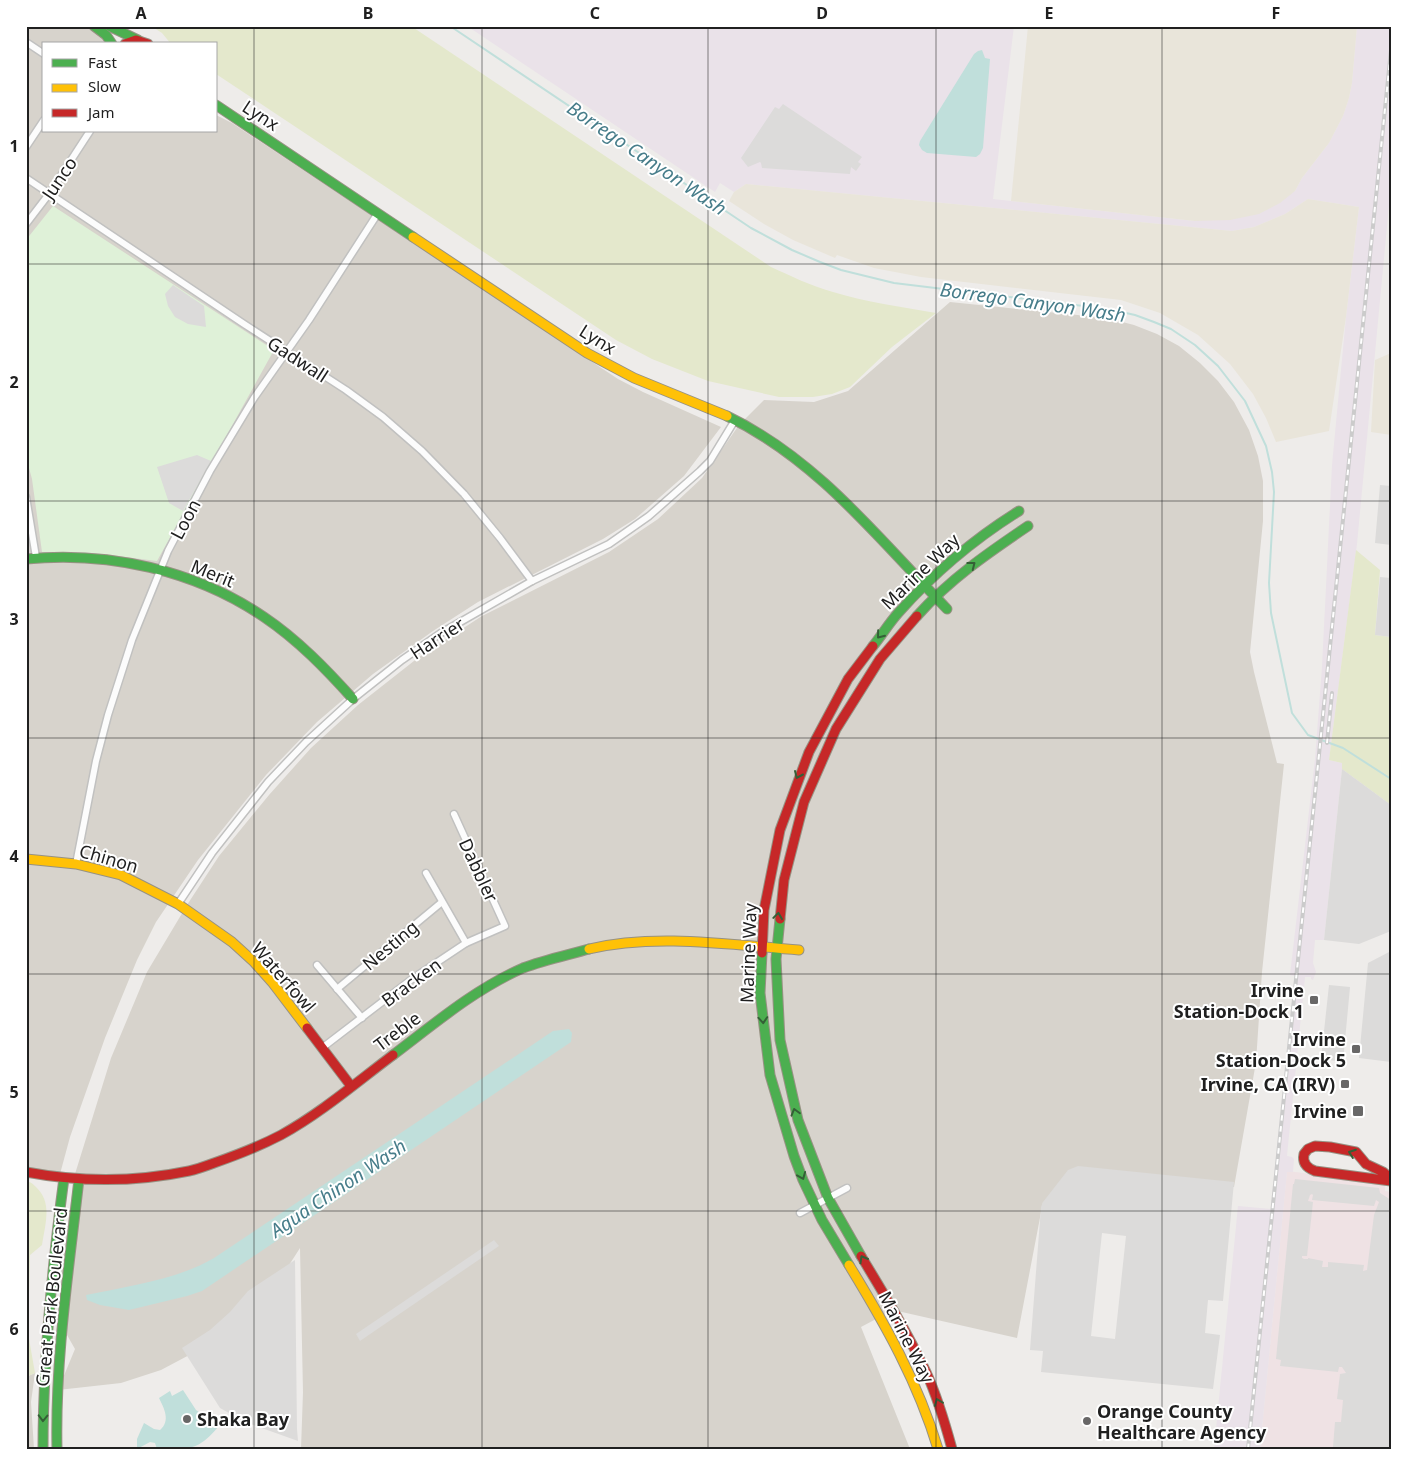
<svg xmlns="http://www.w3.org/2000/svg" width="1417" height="1475" viewBox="0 0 1417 1475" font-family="'Noto Sans',sans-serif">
<rect width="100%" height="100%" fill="#eeecea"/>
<!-- commercial -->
<path fill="#efe2e4" d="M 1287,1171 L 1385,1183 L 1385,1191 L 1391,1192 L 1391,1449 L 1260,1449 Z"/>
<!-- industrial -->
<path fill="#eae2e9" d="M 467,26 L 1014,26 L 993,199 L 1195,221 L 1295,191 L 1302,178 L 1329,143 L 1343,116 L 1349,98 L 1352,83 L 1357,26 L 1391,26 L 1391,184 L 1357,544 L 1329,760 L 1342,763 L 1342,769 L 1324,940 L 1315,940 L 1313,963 L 1316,972 L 1313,980 L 1311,979 L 1311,977 L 1305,977 L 1287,1156 L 1292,1157 L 1294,1159 L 1293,1172 L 1287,1172 L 1260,1449 L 1214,1449 L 1238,1206 L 1271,1209 L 1295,976 L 1290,975 L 1315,759 L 1322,667 L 1332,465 L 1346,317 L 1359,207 L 1308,199 L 1285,214 L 1254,227 L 1232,231 L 746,184 L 734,192 L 720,183 L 715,192 Z"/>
<!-- construction -->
<g fill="#d7d3cc">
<path d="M 26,26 L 86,26 L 110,44 L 44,44 L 44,131 L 216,131 L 216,115 L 232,123 L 618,379 L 643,392 L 721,427 L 684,476 L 635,519 L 603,539 L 478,602 L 433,631 L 373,674 L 317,722 L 266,775 L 198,860 L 156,922 L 137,960 L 105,1038 L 70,1137 L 60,1174 L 26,1167 Z"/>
<path d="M 950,302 L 1107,318 L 1134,325 L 1157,334 L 1179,346 L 1200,363 L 1218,381 L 1234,402 L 1249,430 L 1258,456 L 1263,481 L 1263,521 L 1250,652 L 1254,672 L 1277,763 L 1284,764 L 1262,972 L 1256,1062 L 1234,1187 L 1043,1202 L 1017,1338 L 893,1310 L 861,1327 L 910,1449 L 301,1449 L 303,1392 L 300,1248 L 266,1301 L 210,1344 L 161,1370 L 121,1383 L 58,1390 L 75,1349 L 63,1328 L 61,1269 L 75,1174 L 111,1058 L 147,972 L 187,905 L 219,856 L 269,795 L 311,748 L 358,705 L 419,657 L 482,616 L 609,552 L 658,519 L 702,478 L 739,425 L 764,400 L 814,402 L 848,391 Z"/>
<path d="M 35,1373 L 31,1402 L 34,1449 L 26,1449 L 26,1377 Z"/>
</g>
<!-- farmland -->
<g fill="#e9e5da">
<path d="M 1028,26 L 1357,26 L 1352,83 L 1349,98 L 1343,116 L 1329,143 L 1302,178 L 1295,191 L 1280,203 L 1259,214 L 1230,220 L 1195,221 L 1011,201 Z"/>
<path d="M 746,184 L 1232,231 L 1254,227 L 1285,214 L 1308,199 L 1359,207 L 1346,317 L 1329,431 L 1276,442 L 1266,418 L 1253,394 L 1230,364 L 1198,335 L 1160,313 L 1121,300 L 921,277 L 874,268 L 837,255 L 835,258 L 793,240 L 764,224 L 729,201 L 734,192 Z"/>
<path d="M 1391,353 L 1391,435 L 1371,432 L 1375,360 Z"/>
</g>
<!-- grass -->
<g fill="#e4e8cc">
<path d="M 151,26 L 411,26 L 771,267 C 791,276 811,286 833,292 C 866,302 901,307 936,313 L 892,347 L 850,387 L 832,394 L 813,397 L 779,397 L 708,381 L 652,359 L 616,340 L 216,74 L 216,44 L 171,44 L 162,33 Z"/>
<path d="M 1356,550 L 1380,570 L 1375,635 L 1391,637 L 1391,805 L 1342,769 L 1342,763 L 1329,760 Z"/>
<path d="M 26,1181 C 31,1182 33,1184 36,1187 C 53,1203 45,1224 42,1245 L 30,1255 L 28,1333 L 35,1373 L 26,1377 Z"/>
</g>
<!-- park -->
<path fill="#dff1d8" d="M 53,206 L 274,350 L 157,561 L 93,553 L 42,552 L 32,479 L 26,457 L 26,240 Z"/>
<!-- parking -->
<g fill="#dcdbda" fill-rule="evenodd">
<path d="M 783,104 L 862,157 L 858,162 L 861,164 L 856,171 L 851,167 L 850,174 L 762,168 L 761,163 L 760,162 L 748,167 L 741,158 L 775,107 L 779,109 Z"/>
<path d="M 173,285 L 204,306 L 206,327 L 188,324 L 175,317 L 168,306 L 165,294 Z"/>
<path d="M 197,455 L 211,461 L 183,511 L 169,503 L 157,467 Z"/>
<path d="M 1380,485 L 1391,486 L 1391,545 L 1375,543 Z"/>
<path d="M 1380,577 L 1391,578 L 1391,637 L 1375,635 Z"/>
<path d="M 1342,769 L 1391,805 L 1391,931 L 1359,944 L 1324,940 Z"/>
<path d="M 1391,951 L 1391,1062 L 1359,1058 L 1368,963 Z"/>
<path d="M 1329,985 L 1350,987 L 1343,1062 L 1321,1059 Z"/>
<path d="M 1078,1166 L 1234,1182 L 1223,1301 L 1208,1300 L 1205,1333 L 1220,1335 L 1213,1389 L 1041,1372 L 1043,1351 L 1030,1350 L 1041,1207 L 1043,1202 L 1068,1170 ZM 1102,1233 L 1126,1236 L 1115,1339 L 1091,1336 Z"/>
<path d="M 1295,1179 L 1379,1188 L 1380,1193 L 1391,1200 L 1391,1449 L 1338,1449 L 1333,1447 L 1335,1422 L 1341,1422 L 1343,1400 L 1337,1399 L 1340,1374 L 1346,1373 L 1342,1367 L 1339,1367 L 1338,1372 L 1280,1366 L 1281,1360 L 1276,1359 L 1293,1184 L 1294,1184 ZM 1312,1194 L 1313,1195 L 1312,1200 L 1374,1206 L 1376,1200 L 1379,1202 L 1374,1215 L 1367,1270 L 1363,1271 L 1364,1265 L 1328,1262 L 1328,1267 L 1322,1267 L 1323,1261 L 1308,1258 L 1308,1259 L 1304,1259 L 1302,1258 L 1302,1256 L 1307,1256 L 1313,1202 L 1308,1201 L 1310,1195 Z"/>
<path d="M 494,1240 L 499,1246 L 360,1341 L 356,1334 Z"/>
<path d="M 295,1260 L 297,1429 L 298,1441 L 245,1422 L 220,1408 L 182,1348 L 210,1330 L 230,1312 L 248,1291 Z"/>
</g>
<!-- water -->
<g fill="#c0dfdb">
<path d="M 982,50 L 985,58 L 990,59 L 983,148 L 980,154 L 976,157 L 927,153 L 922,150 L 919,145 L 920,141 L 974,54 L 978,51 Z"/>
<path d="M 569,1029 L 572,1033 L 571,1042 L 202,1291 L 187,1296 L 129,1310 L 100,1305 L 87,1300 L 86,1295 C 129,1286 176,1280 214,1258 L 553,1031 Z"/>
<path d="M 183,1390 L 196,1410 L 219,1426 C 197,1452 189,1449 157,1449 L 155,1443 L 150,1442 L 137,1449 L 137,1439 L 144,1423 L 154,1429 L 160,1430 C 171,1421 164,1408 159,1398 L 170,1391 L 172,1396 Z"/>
</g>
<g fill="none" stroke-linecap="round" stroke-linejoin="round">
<!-- stream -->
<path stroke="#c0dfdb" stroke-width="2" d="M 450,26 L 751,228 L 792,250 L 820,262 L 841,270 L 894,283 L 1108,309 L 1135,315 L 1154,322 L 1171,329 L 1195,345 L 1218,366 L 1245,401 L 1266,446 L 1272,472 L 1274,492 L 1269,583 L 1271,613 L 1292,713 L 1308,735 L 1343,748 L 1391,779"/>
<!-- street casing -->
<g stroke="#c1c1c0" stroke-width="9">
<g id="street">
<path d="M 26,42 L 44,54"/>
<path d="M 26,147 L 44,120"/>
<path d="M 26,178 L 244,324 L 346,390 L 383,417 L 422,451 L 464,494 L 500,538 L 532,581"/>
<path d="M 26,224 L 49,194 L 90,131"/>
<path d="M 26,497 L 36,557"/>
<path d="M 76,864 L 96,761 L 108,715 L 132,640 L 168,551 L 210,471 L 254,398 L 309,320 L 378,213"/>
<path d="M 426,873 L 466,943"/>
<path d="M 178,904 L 212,853 L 268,782 L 306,742 L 353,699 L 402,660 L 441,633 L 532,581 L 609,544 L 649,516 L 700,471 L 710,461 L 735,420"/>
<path d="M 317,965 L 362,1018"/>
<path d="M 337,989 L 442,902"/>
<path d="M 322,1048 L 412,979 L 466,943 L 505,926 L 454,814"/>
<path d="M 800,1213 L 847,1188"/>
</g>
</g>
<!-- fast casing -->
<g stroke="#979283" stroke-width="11">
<g id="fast">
<path d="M 94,26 L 106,35 L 112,44"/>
<path d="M 109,26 L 138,40"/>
<path d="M 216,105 L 413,237"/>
<path d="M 727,416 C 817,459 879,539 947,609"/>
<path d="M 26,559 C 108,551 195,570 264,617 C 298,640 326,669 353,699"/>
<path d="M 917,616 C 950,579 988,553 1028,526"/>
<path d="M 873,646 C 882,635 889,623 899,612 C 934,573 974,539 1019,511"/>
<path d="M 780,919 L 776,959 L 780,1040 L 798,1120 L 828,1198 L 861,1256"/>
<path d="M 762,953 L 760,993 L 770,1075 L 794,1156 L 803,1180 L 822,1220 L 849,1265"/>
<path d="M 393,1055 C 434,1024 475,989 523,968 C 544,960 568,955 589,949"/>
<path d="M 43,1449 C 43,1358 52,1268 64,1178"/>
<path d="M 57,1449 C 55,1358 69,1269 79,1179"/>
</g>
</g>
<!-- slow casing -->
<g stroke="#979283" stroke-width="11">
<g id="slow">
<path d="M 413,237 L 587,353 L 634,378 L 727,416"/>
<path d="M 26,859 L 76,864 L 121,875 L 178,904 L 232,942 L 254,962 L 272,982 L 307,1028"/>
<path d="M 589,949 C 655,933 732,945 799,950"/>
<path d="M 849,1265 C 885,1324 918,1382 938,1449"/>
</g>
</g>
<!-- jam casing -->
<g stroke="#979283" stroke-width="11">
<g id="jam">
<path d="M 125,44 L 136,40 L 148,44"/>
<path d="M 780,919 L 784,880 L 804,802 L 836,729 L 880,659 L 917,616"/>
<path d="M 762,953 L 764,910 L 780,830 L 809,752 L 848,679 L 873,646"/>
<path d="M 307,1028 L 351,1086"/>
<path d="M 26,1172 C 79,1182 136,1182 189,1171 C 198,1169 206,1166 214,1163 C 237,1155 260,1146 281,1135 C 321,1113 357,1082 393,1055"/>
<path d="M 1391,1179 L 1383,1172 L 1366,1164 L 1356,1152 L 1330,1147 L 1315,1146 L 1308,1149 L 1304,1154 C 1302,1163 1307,1168 1315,1171 L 1391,1181"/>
<path d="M 861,1256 C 884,1294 907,1332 926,1372 C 937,1396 945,1423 952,1449"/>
</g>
</g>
<!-- street -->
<use href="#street" stroke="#fcfcfc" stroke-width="6"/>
<!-- fast -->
<use href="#fast" stroke="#4caf50" stroke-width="9"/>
<!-- slow -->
<use href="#slow" stroke="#ffc107" stroke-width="9"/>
<!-- jam -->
<use href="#jam" stroke="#c62828" stroke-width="9"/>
<!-- rail casing -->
<g stroke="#cbcbcb" stroke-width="4">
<g id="rail">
<path d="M 1327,743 L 1332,693"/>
<path d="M 1248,1449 L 1391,50"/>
</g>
</g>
<!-- rail -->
<use href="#rail" stroke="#fff" stroke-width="2" stroke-dasharray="5.5" stroke-linecap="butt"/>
</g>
<!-- one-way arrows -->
<defs><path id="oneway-chevron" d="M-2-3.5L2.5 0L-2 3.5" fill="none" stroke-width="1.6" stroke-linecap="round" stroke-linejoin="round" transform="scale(1.25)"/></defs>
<g stroke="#346036">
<use href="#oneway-chevron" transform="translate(972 565) rotate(-38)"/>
<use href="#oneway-chevron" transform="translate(880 635) rotate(129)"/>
<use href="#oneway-chevron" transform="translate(798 775) rotate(114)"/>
<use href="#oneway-chevron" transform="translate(778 916) rotate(-82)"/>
<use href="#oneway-chevron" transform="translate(763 1020) rotate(86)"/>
<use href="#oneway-chevron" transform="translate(795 1112) rotate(-106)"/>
<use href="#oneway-chevron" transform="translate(1352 1153) rotate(-160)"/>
<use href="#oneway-chevron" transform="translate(802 1176) rotate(68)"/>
<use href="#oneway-chevron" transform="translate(863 1259) rotate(-120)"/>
<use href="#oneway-chevron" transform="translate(938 1402) rotate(-111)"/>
<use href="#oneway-chevron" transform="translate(43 1418) rotate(91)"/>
</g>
<!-- grid -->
<path fill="none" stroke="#202020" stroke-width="1" stroke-opacity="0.55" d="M 254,26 L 254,1449M 482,26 L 482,1449M 708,26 L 708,1449M 936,26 L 936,1449M 1162,26 L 1162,1449M 26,264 L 1391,264M 26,501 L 1391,501M 26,738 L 1391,738M 26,974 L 1391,974M 26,1211 L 1391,1211"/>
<!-- markers -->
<g fill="#686767" stroke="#fff" stroke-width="2">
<rect x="1309" y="995" width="10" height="10" rx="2.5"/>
<rect x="1351" y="1044" width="10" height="10" rx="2.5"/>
<rect x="1340" y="1079" width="10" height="10" rx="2.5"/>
<rect x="1352" y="1105" width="12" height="12" rx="2.5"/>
<circle cx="187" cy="1419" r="5"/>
<circle cx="1087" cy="1421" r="5"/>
</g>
<g text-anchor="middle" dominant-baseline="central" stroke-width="4" stroke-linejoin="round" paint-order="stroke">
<!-- street labels -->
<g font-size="18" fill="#202020" stroke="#fff">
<text transform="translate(261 115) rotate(33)">Lynx</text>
<text transform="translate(59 178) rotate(-56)">Junco</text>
<text transform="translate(598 339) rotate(32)">Lynx</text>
<text transform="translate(298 359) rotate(33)">Gadwall</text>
<text transform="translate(185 519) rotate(-62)">Loon</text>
<text transform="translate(920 571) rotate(-44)">Marine Way</text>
<text transform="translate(213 573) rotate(22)">Merit</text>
<text transform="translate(437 638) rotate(-33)">Harrier</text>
<text transform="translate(109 858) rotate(16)">Chinon</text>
<text transform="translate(479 870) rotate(65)">Dabbler</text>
<text transform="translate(390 945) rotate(-40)">Nesting</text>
<text transform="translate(748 953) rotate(-88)">Marine Way</text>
<text transform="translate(284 977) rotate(49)">Waterfowl</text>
<text transform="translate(411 982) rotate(-36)">Bracken</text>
<text transform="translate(397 1031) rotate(-37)">Treble</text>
<text transform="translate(51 1297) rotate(-84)">Great Park Boulevard</text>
<text transform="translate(907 1337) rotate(63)">Marine Way</text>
</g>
<!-- poi labels -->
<g font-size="18" font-weight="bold" fill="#202020" stroke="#fff" text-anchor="end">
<text x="1304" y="990">Irvine<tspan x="1304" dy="21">Station-Dock 1</tspan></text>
<text x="1346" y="1039">Irvine<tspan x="1346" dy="21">Station-Dock 5</tspan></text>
<text x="1335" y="1084">Irvine, CA (IRV)</text>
<text x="1347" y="1111">Irvine</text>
<text x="1097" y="1411" text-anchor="start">Orange County<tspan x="1097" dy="21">Healthcare Agency</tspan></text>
<text x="197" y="1419" text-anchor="start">Shaka Bay</text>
</g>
<!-- water labels -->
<g font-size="19" font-style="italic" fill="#477d8a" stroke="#fff">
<text transform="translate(647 158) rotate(34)">Borrego Canyon Wash</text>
<text transform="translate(1033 302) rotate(8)">Borrego Canyon Wash</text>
<text transform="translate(338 1188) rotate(-34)">Agua Chinon Wash</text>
</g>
</g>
<!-- border -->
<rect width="1417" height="1475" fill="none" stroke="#ffffff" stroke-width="55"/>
<!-- legend -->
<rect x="42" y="42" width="175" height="90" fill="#ffffff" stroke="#a6a6a6"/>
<rect x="52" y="59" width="25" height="8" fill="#4caf50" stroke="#a6a6a6"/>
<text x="88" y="68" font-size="15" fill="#202020">Fast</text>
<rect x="52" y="84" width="25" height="8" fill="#ffc107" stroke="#a6a6a6"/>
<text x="88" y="92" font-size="15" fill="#202020">Slow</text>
<rect x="52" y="109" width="25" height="8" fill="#c62828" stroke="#a6a6a6"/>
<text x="88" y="118" font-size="15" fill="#202020">Jam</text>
<rect x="28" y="28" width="1362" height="1420" fill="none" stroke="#202020" stroke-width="2"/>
<g font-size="16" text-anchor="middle" font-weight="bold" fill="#202020">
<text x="141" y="19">A</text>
<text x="368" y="19">B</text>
<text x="595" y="19">C</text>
<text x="822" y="19">D</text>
<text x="1049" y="19">E</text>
<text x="1276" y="19">F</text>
<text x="14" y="152">1</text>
<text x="14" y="388">2</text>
<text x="14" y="625">3</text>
<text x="14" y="862">4</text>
<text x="14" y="1098">5</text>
<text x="14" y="1335">6</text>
</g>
</svg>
